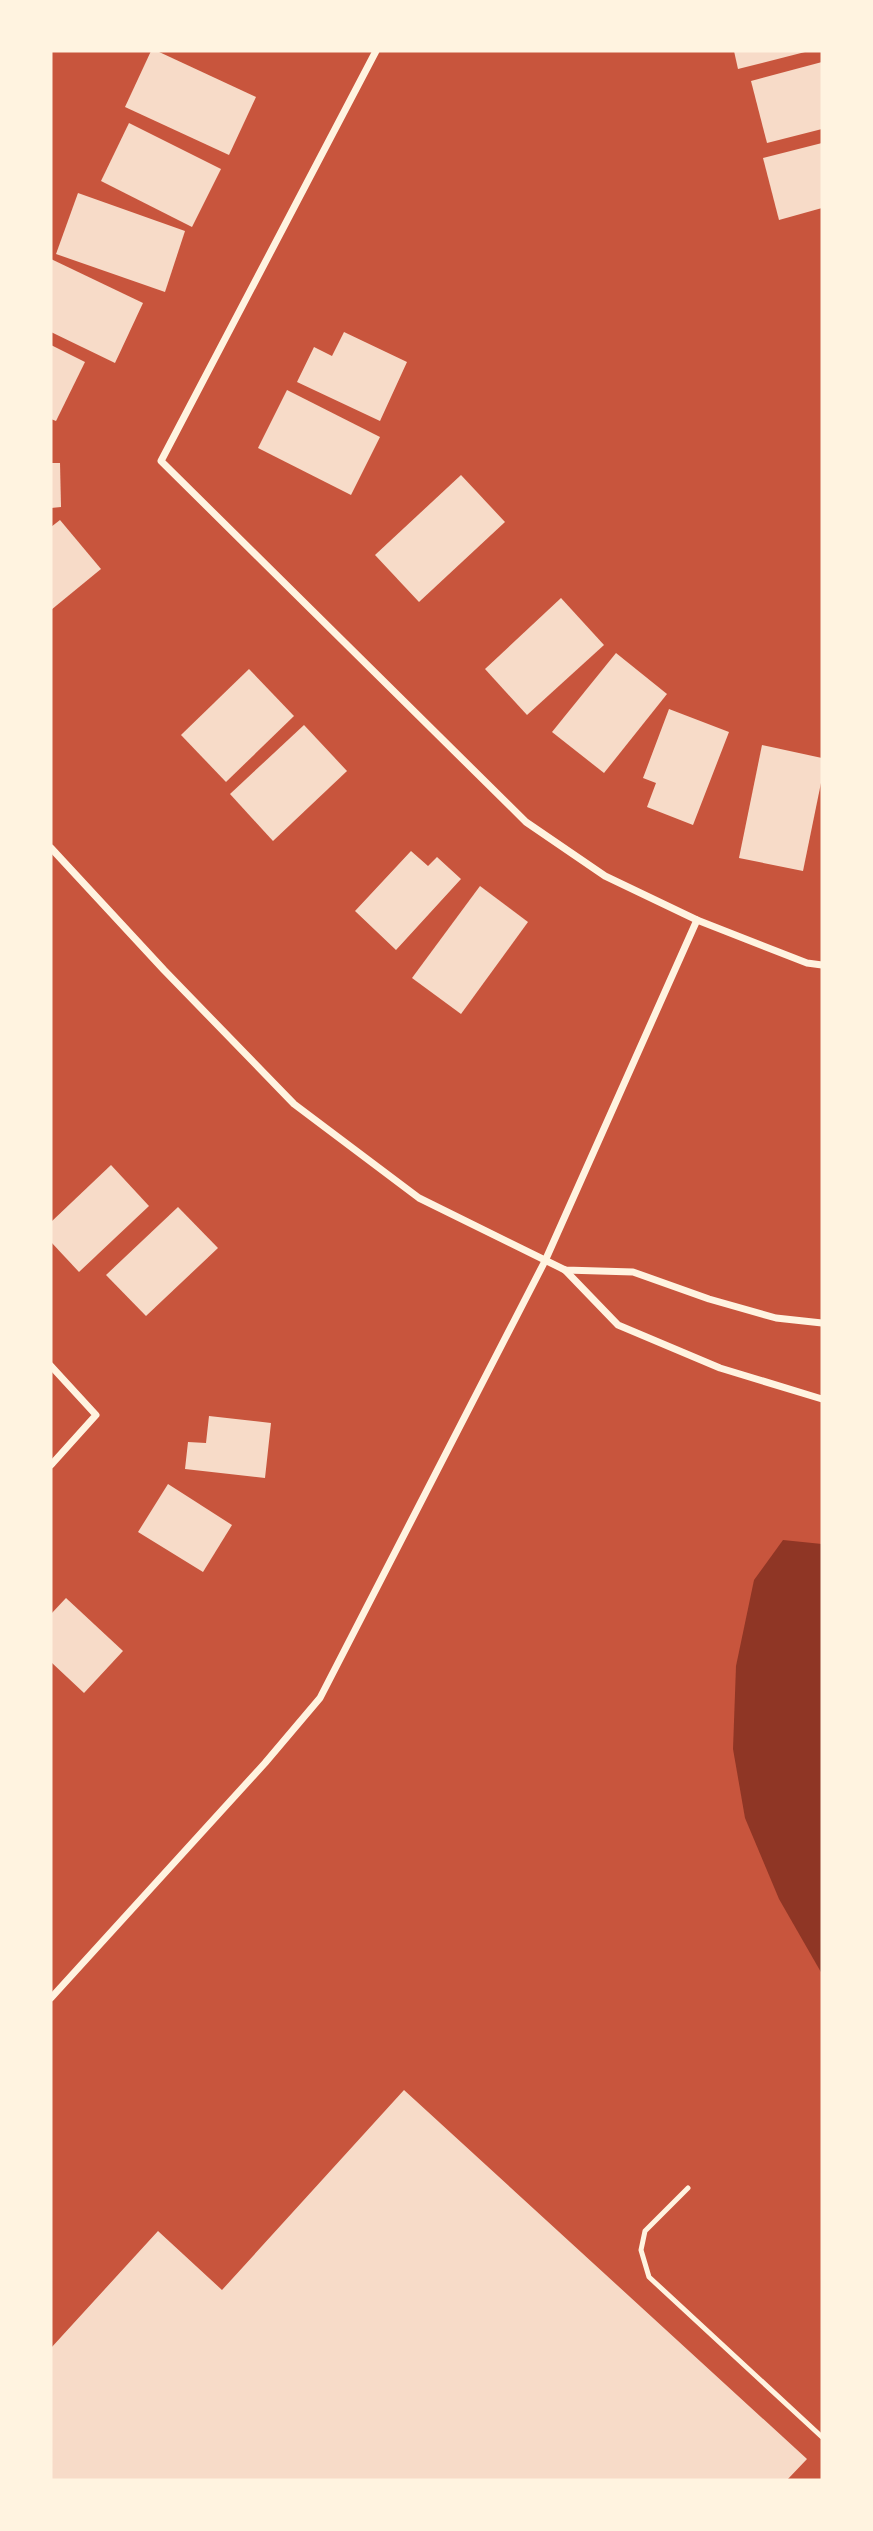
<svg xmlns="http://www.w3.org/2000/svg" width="873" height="2531" viewBox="0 0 873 2531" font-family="Rubik,sans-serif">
<rect width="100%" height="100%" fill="#c8553d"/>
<!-- water -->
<path fill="#8f3625" d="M 783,1540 L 822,1544 L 822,1974 L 779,1899 L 745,1818 L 733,1749 L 736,1666 L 754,1580 Z"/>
<!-- building -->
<g fill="#f7dbc8">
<path d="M 151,51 L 157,51 L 256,97 L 229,155 L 125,107 Z"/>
<path d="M 734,51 L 805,51 L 805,52 L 738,69 Z"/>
<path d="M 822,62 L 822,129 L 767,143 L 751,81 Z"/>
<path d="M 129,123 L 221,169 L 192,227 L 101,181 Z"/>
<path d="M 822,143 L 822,208 L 779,220 L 763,158 Z"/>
<path d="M 78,193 L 185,231 L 165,292 L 56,254 Z"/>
<path d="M 51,259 L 143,303 L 115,363 L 51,332 Z"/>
<path d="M 344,332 L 407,362 L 380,421 L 297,382 L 314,347 L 332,356 Z"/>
<path d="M 51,345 L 85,362 L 56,421 L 51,419 Z"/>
<path d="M 287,390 L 380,437 L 351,495 L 258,448 Z"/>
<path d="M 51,463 L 60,463 L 61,507 L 51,508 Z"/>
<path d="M 461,475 L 505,522 L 419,602 L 375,555 Z"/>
<path d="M 60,520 L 101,569 L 51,610 L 51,527 Z"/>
<path d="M 561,598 L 604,645 L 527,715 L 485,669 Z"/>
<path d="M 616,653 L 667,694 L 604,773 L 552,732 Z"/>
<path d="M 249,669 L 294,716 L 226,782 L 181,735 Z"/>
<path d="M 669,709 L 729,732 L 693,825 L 647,807 L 656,783 L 643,778 Z"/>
<path d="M 304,725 L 347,771 L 273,841 L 230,794 Z"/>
<path d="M 762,745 L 822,758 L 822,778 L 803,871 L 739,858 Z"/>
<path d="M 411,851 L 428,866 L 437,857 L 461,879 L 396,950 L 355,911 Z"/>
<path d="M 480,886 L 528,922 L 461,1014 L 412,978 Z"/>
<path d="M 111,1165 L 149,1206 L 79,1272 L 51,1242 L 51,1222 Z"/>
<path d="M 178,1207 L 218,1248 L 146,1316 L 106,1275 Z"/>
<path d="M 209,1416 L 271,1423 L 265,1478 L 185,1469 L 188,1442 L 206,1443 Z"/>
<path d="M 168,1484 L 232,1525 L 203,1572 L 138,1532 Z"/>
<path d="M 66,1598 L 123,1651 L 84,1693 L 51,1662 L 51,1614 Z"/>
<path d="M 404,2090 L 807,2459 L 787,2480 L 51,2480 L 51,2348 L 158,2231 L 222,2290 Z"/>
</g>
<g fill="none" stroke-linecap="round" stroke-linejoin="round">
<!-- service -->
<path stroke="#fff3e0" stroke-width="5" d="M 688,2188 L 645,2231 L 641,2250 L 649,2277 L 822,2437"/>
<!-- minor -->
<g stroke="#fff3e0" stroke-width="7">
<path d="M 376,51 L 161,461 L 526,822 L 605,876 L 697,920 L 807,963 L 822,965"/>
<path d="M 51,848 L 164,970 L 294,1104 L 419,1198 L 565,1270 L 633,1272 L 709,1299 L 776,1318 L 822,1323"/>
<path d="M 565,1270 L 618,1325 L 720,1368 L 822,1399"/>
<path d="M 51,1366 L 96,1415 L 51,1465"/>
<path d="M 51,1998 L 265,1763 L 320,1698 L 545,1261 L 697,920"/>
</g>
</g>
<!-- border -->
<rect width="873" height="2531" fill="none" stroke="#fff3e0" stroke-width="105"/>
</svg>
